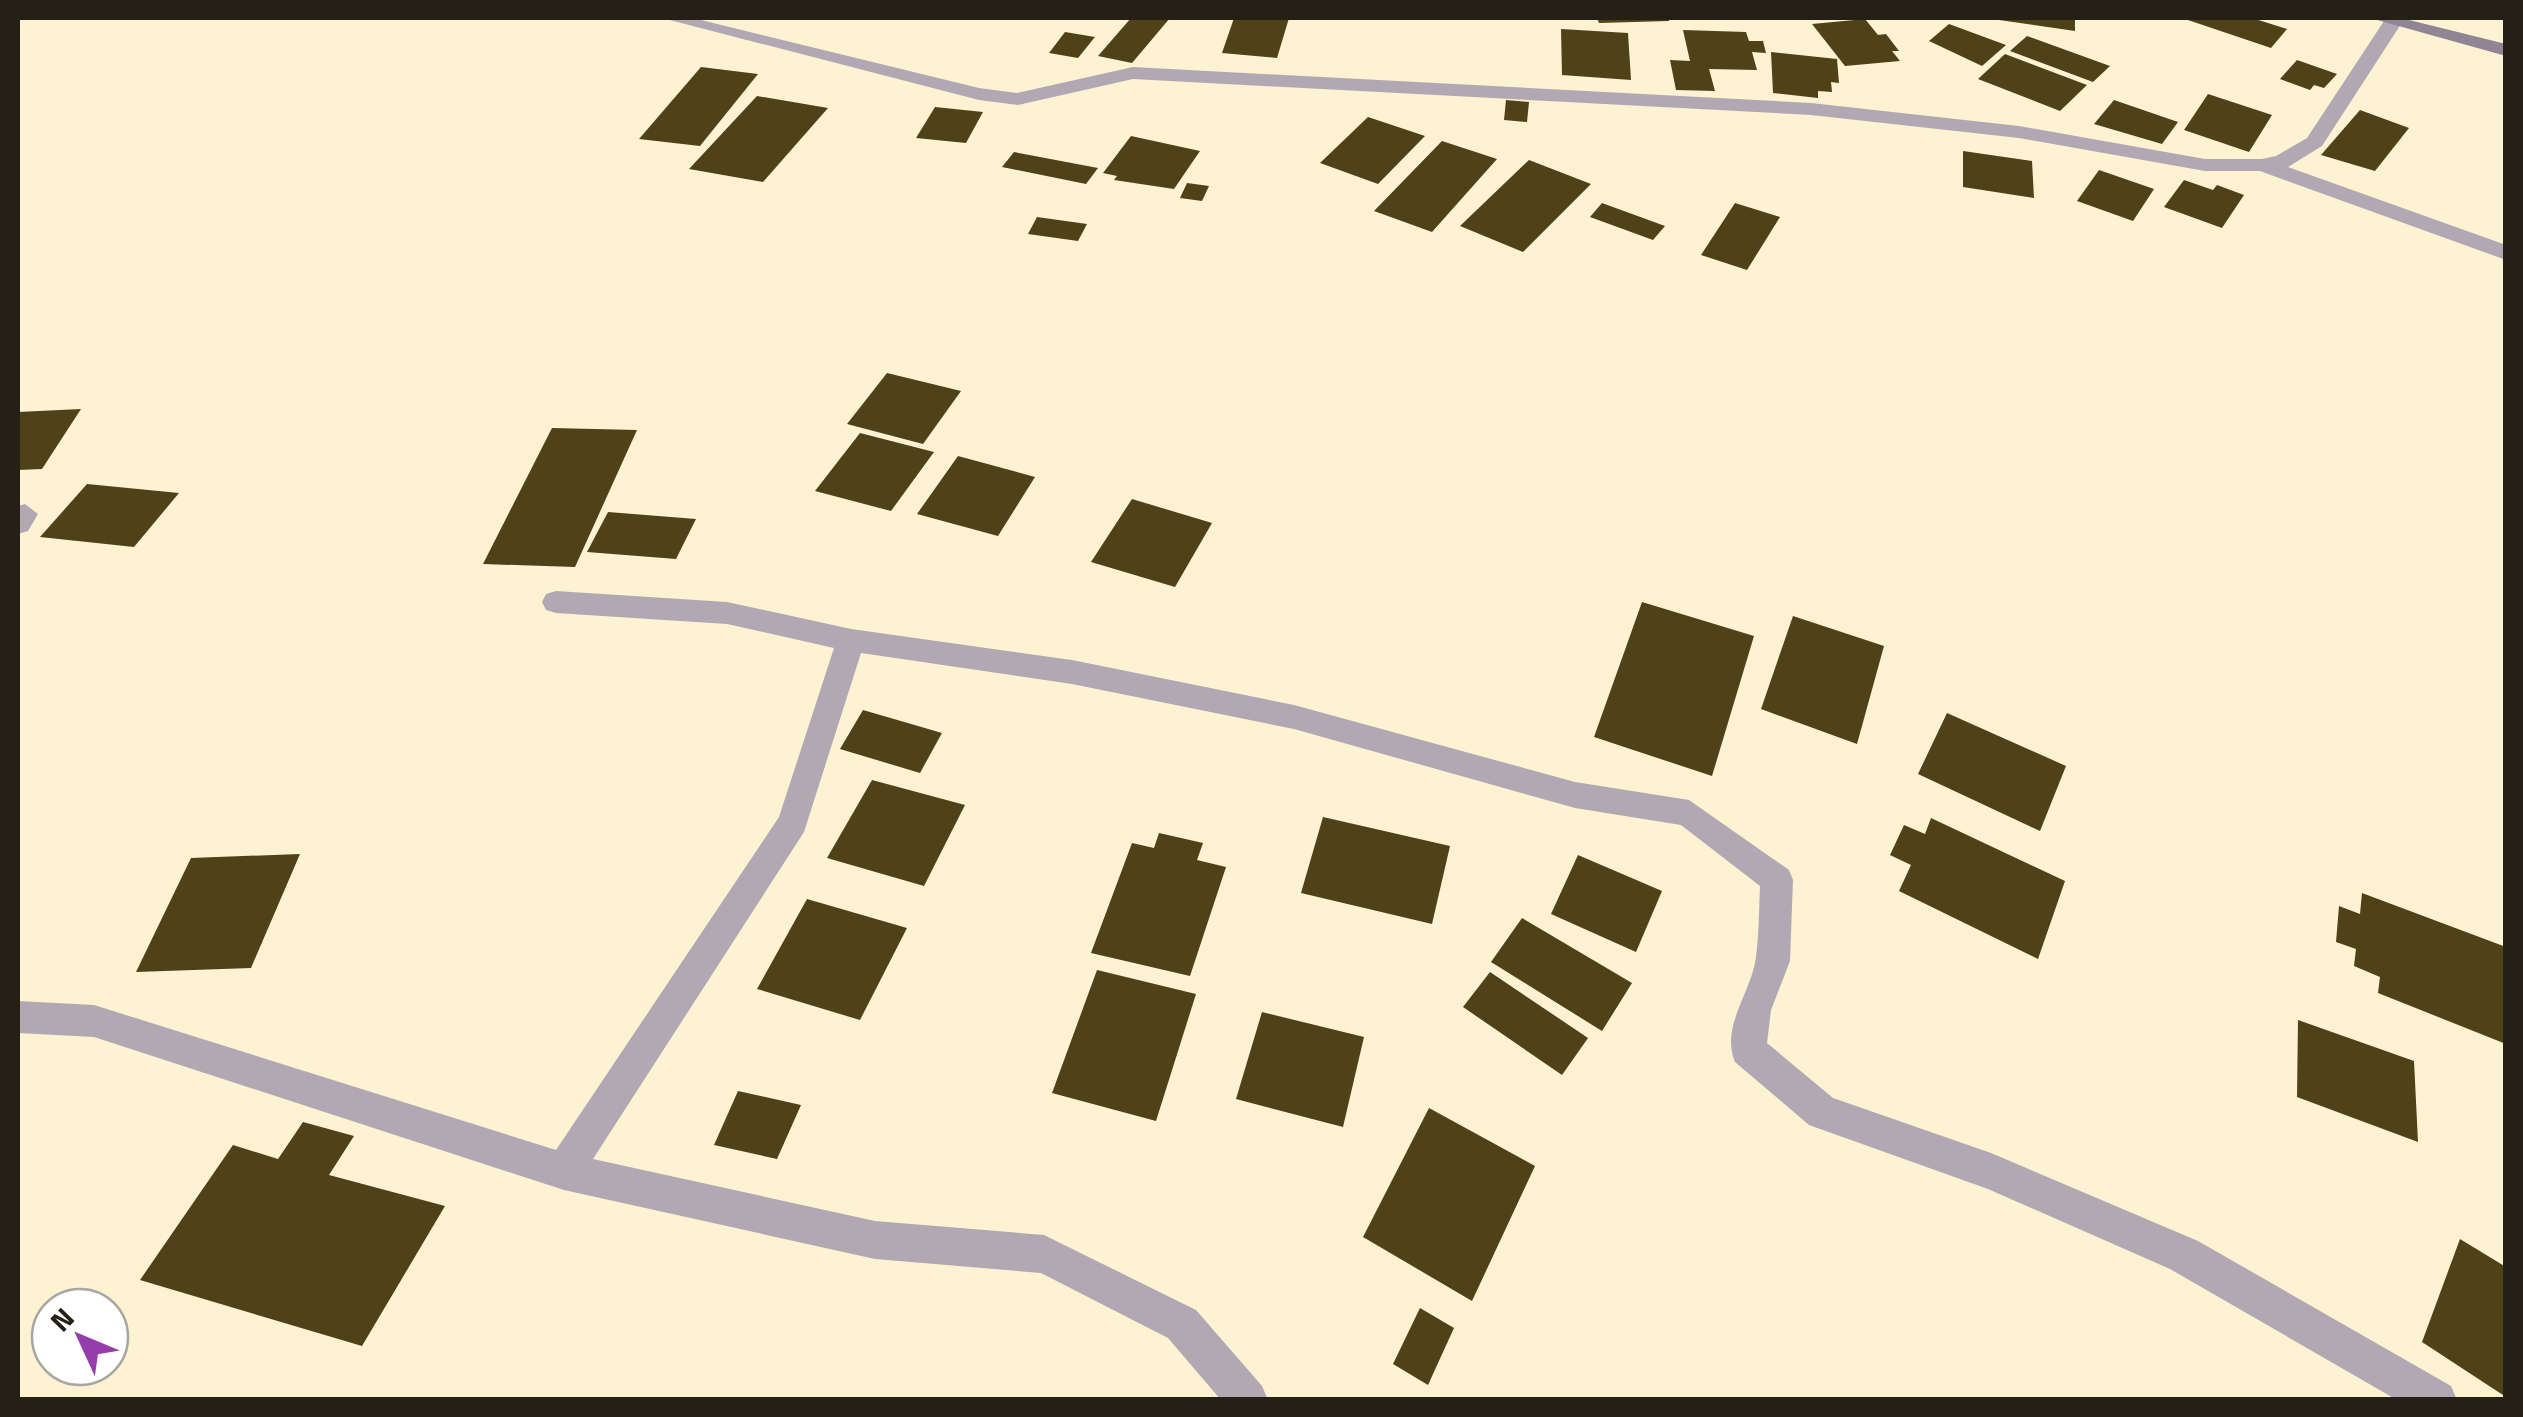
<svg xmlns="http://www.w3.org/2000/svg" width="2523" height="1417" viewBox="0 0 2523 1417" font-family="'Titillium Web',sans-serif">
<rect width="100%" height="100%" fill="#fdf2d2"/>
<!-- building -->
<g fill="#4f4118">
<path d="M 1131,18 L 1170,18 L 1132,63 L 1098,56 Z"/>
<path d="M 1234,18 L 1289,18 L 1277,58 L 1222,53 Z"/>
<path d="M 1597,18 L 1669,18 L 1669,21 L 1599,23 Z"/>
<path d="M 1999,18 L 2075,18 L 2075,31 L 1999,20 Z"/>
<path d="M 2182,18 L 2252,18 L 2287,29 L 2271,48 Z"/>
<path d="M 1865,19 L 1878,35 L 1886,34 L 1899,51 L 1892,51 L 1900,61 L 1845,66 L 1812,24 Z"/>
<path d="M 1949,24 L 2006,45 L 1982,66 L 1929,41 Z"/>
<path d="M 1561,29 L 1628,33 L 1631,80 L 1562,75 Z"/>
<path d="M 1683,30 L 1746,32 L 1749,41 L 1763,41 L 1766,53 L 1752,52 L 1757,70 L 1709,69 L 1715,91 L 1676,90 L 1670,60 L 1690,61 Z"/>
<path d="M 1065,32 L 1095,37 L 1078,58 L 1049,53 Z"/>
<path d="M 2027,36 L 2110,66 L 2093,82 L 2010,51 Z"/>
<path d="M 1771,52 L 1837,59 L 1839,83 L 1831,82 L 1832,92 L 1818,91 L 1818,98 L 1773,93 Z"/>
<path d="M 2005,54 L 2087,85 L 2060,111 L 1978,79 Z"/>
<path d="M 2297,60 L 2337,74 L 2324,88 L 2314,85 L 2310,90 L 2280,79 Z"/>
<path d="M 701,67 L 758,74 L 700,146 L 639,139 Z"/>
<path d="M 2208,94 L 2272,115 L 2249,152 L 2184,130 Z"/>
<path d="M 757,96 L 828,108 L 763,182 L 689,169 Z"/>
<path d="M 1506,100 L 1529,102 L 1527,122 L 1504,120 Z"/>
<path d="M 2114,100 L 2178,122 L 2162,144 L 2094,124 Z"/>
<path d="M 935,107 L 983,112 L 966,143 L 916,138 Z"/>
<path d="M 2360,110 L 2409,128 L 2375,171 L 2321,155 Z"/>
<path d="M 1368,117 L 1425,136 L 1378,184 L 1320,163 Z"/>
<path d="M 1131,136 L 1200,151 L 1174,189 L 1114,180 L 1117,176 L 1103,173 Z"/>
<path d="M 1442,141 L 1497,159 L 1432,232 L 1374,211 Z"/>
<path d="M 1963,151 L 2032,161 L 2034,198 L 1963,187 Z"/>
<path d="M 1014,152 L 1098,168 L 1086,184 L 1002,167 Z"/>
<path d="M 1529,160 L 1591,184 L 1523,252 L 1460,226 Z"/>
<path d="M 2099,170 L 2154,189 L 2133,221 L 2077,201 Z"/>
<path d="M 2184,180 L 2213,190 L 2217,185 L 2244,195 L 2222,228 L 2164,207 Z"/>
<path d="M 1187,183 L 1209,186 L 1202,201 L 1180,198 Z"/>
<path d="M 1602,203 L 1665,226 L 1653,240 L 1590,217 Z"/>
<path d="M 1735,203 L 1780,217 L 1747,270 L 1701,255 Z"/>
<path d="M 1037,217 L 1087,224 L 1078,241 L 1028,234 Z"/>
<path d="M 887,373 L 961,391 L 923,444 L 847,424 Z"/>
<path d="M 81,409 L 42,469 L 18,470 L 18,412 Z"/>
<path d="M 552,428 L 637,430 L 575,567 L 483,564 Z"/>
<path d="M 860,433 L 934,452 L 891,511 L 815,491 Z"/>
<path d="M 958,456 L 1035,477 L 998,536 L 917,514 Z"/>
<path d="M 87,484 L 179,493 L 134,547 L 40,537 Z"/>
<path d="M 1132,499 L 1212,523 L 1175,587 L 1091,562 Z"/>
<path d="M 608,512 L 696,519 L 676,559 L 587,552 Z"/>
<path d="M 1642,602 L 1754,636 L 1712,776 L 1594,737 Z"/>
<path d="M 1793,616 L 1884,646 L 1857,744 L 1761,709 Z"/>
<path d="M 863,710 L 942,733 L 920,773 L 840,749 Z"/>
<path d="M 1947,713 L 2066,766 L 2040,831 L 1918,774 Z"/>
<path d="M 872,780 L 965,805 L 924,886 L 827,858 Z"/>
<path d="M 1323,817 L 1450,846 L 1432,924 L 1301,893 Z"/>
<path d="M 1931,818 L 2065,881 L 2038,959 L 1899,891 L 1911,865 L 1890,855 L 1904,825 L 1925,834 Z"/>
<path d="M 1159,833 L 1203,843 L 1197,860 L 1226,867 L 1190,976 L 1091,953 L 1132,843 L 1154,848 Z"/>
<path d="M 300,854 L 251,968 L 136,972 L 191,858 Z"/>
<path d="M 1578,855 L 1662,891 L 1636,952 L 1551,914 Z"/>
<path d="M 2362,893 L 2506,947 L 2506,1044 L 2378,993 L 2380,977 L 2354,966 L 2356,949 L 2336,942 L 2339,906 L 2360,914 Z"/>
<path d="M 807,899 L 907,928 L 860,1020 L 757,989 Z"/>
<path d="M 1522,918 L 1632,983 L 1602,1031 L 1491,962 Z"/>
<path d="M 1097,970 L 1196,994 L 1156,1121 L 1052,1093 Z"/>
<path d="M 1490,972 L 1588,1038 L 1562,1075 L 1463,1007 Z"/>
<path d="M 1262,1012 L 1364,1037 L 1343,1127 L 1236,1099 Z"/>
<path d="M 2298,1020 L 2414,1061 L 2418,1142 L 2297,1097 Z"/>
<path d="M 738,1091 L 801,1105 L 777,1159 L 714,1145 Z"/>
<path d="M 1429,1108 L 1535,1166 L 1472,1301 L 1363,1237 Z"/>
<path d="M 303,1122 L 354,1136 L 329,1175 L 445,1206 L 362,1346 L 140,1280 L 233,1145 L 278,1159 Z"/>
<path d="M 2460,1239 L 2506,1267 L 2506,1397 L 2422,1342 Z"/>
<path d="M 1420,1308 L 1454,1328 L 1428,1385 L 1393,1364 Z"/>
</g>
<g fill="none" stroke-linecap="round" stroke-linejoin="round">
<!-- street -->
<g fill="#b1a8b3" fill-rule="evenodd">
<path d="M 662,18 L 693,18 L 979,88 L 1017,93 L 1133,67 L 1811,103 L 2019,126 L 2205,159 L 2262,159 L 2276,156 L 2307,138 L 2386,18 L 2400,18 L 2403,21 L 2322,146 L 2288,167 L 2506,245 L 2506,260 L 2260,171 L 2205,171 L 2019,138 L 1811,115 L 1133,79 L 1018,105 L 979,100 Z"/>
<path d="M 25,504 L 38,514 L 28,531 L 18,534 L 18,506 Z"/>
<path d="M 556,591 L 727,602 L 851,629 L 1072,660 L 1294,705 L 1575,782 L 1689,800 L 1789,870 L 1793,880 L 1790,961 L 1771,1010 L 1767,1043 L 1833,1098 L 1991,1153 L 2198,1241 L 2451,1386 L 2457,1400 L 2397,1400 L 2170,1269 L 1988,1189 L 1809,1125 L 1735,1062 C 1720,1026 1752,992 1756,957 C 1759,934 1759,910 1760,886 L 1681,825 L 1575,808 L 1294,729 L 1072,684 L 861,653 L 804,832 L 593,1159 L 875,1221 L 1044,1235 L 1196,1310 L 1262,1386 L 1268,1400 L 1221,1400 L 1168,1338 L 1041,1273 L 875,1259 L 564,1190 L 94,1037 L 18,1033 L 18,1001 L 94,1005 L 556,1150 L 779,817 L 834,648 L 727,624 L 556,613 L 546,610 L 542,602 L 546,594 Z"/>
</g>
<!-- secondary -->
<path fill="#918495" fill-rule="evenodd" d="M 2370,18 L 2401,18 L 2506,44 L 2506,56 Z"/>
</g>
<!-- border -->
<rect width="2523" height="1417" fill="none" stroke="#242015" stroke-width="40"/>
<!-- north arrow -->
<g transform="translate(80 1337) rotate(314)"><circle r="48" fill="#ffffff" stroke="#a7a6a1" stroke-width="2.5"/>
<path d="M0-8L18 38L0 25L-18 38Z" fill="#953eab"/>
<text y="-15" font-size="28" font-weight="bold" text-anchor="middle" fill="#242015">N</text>
</g>
</svg>
